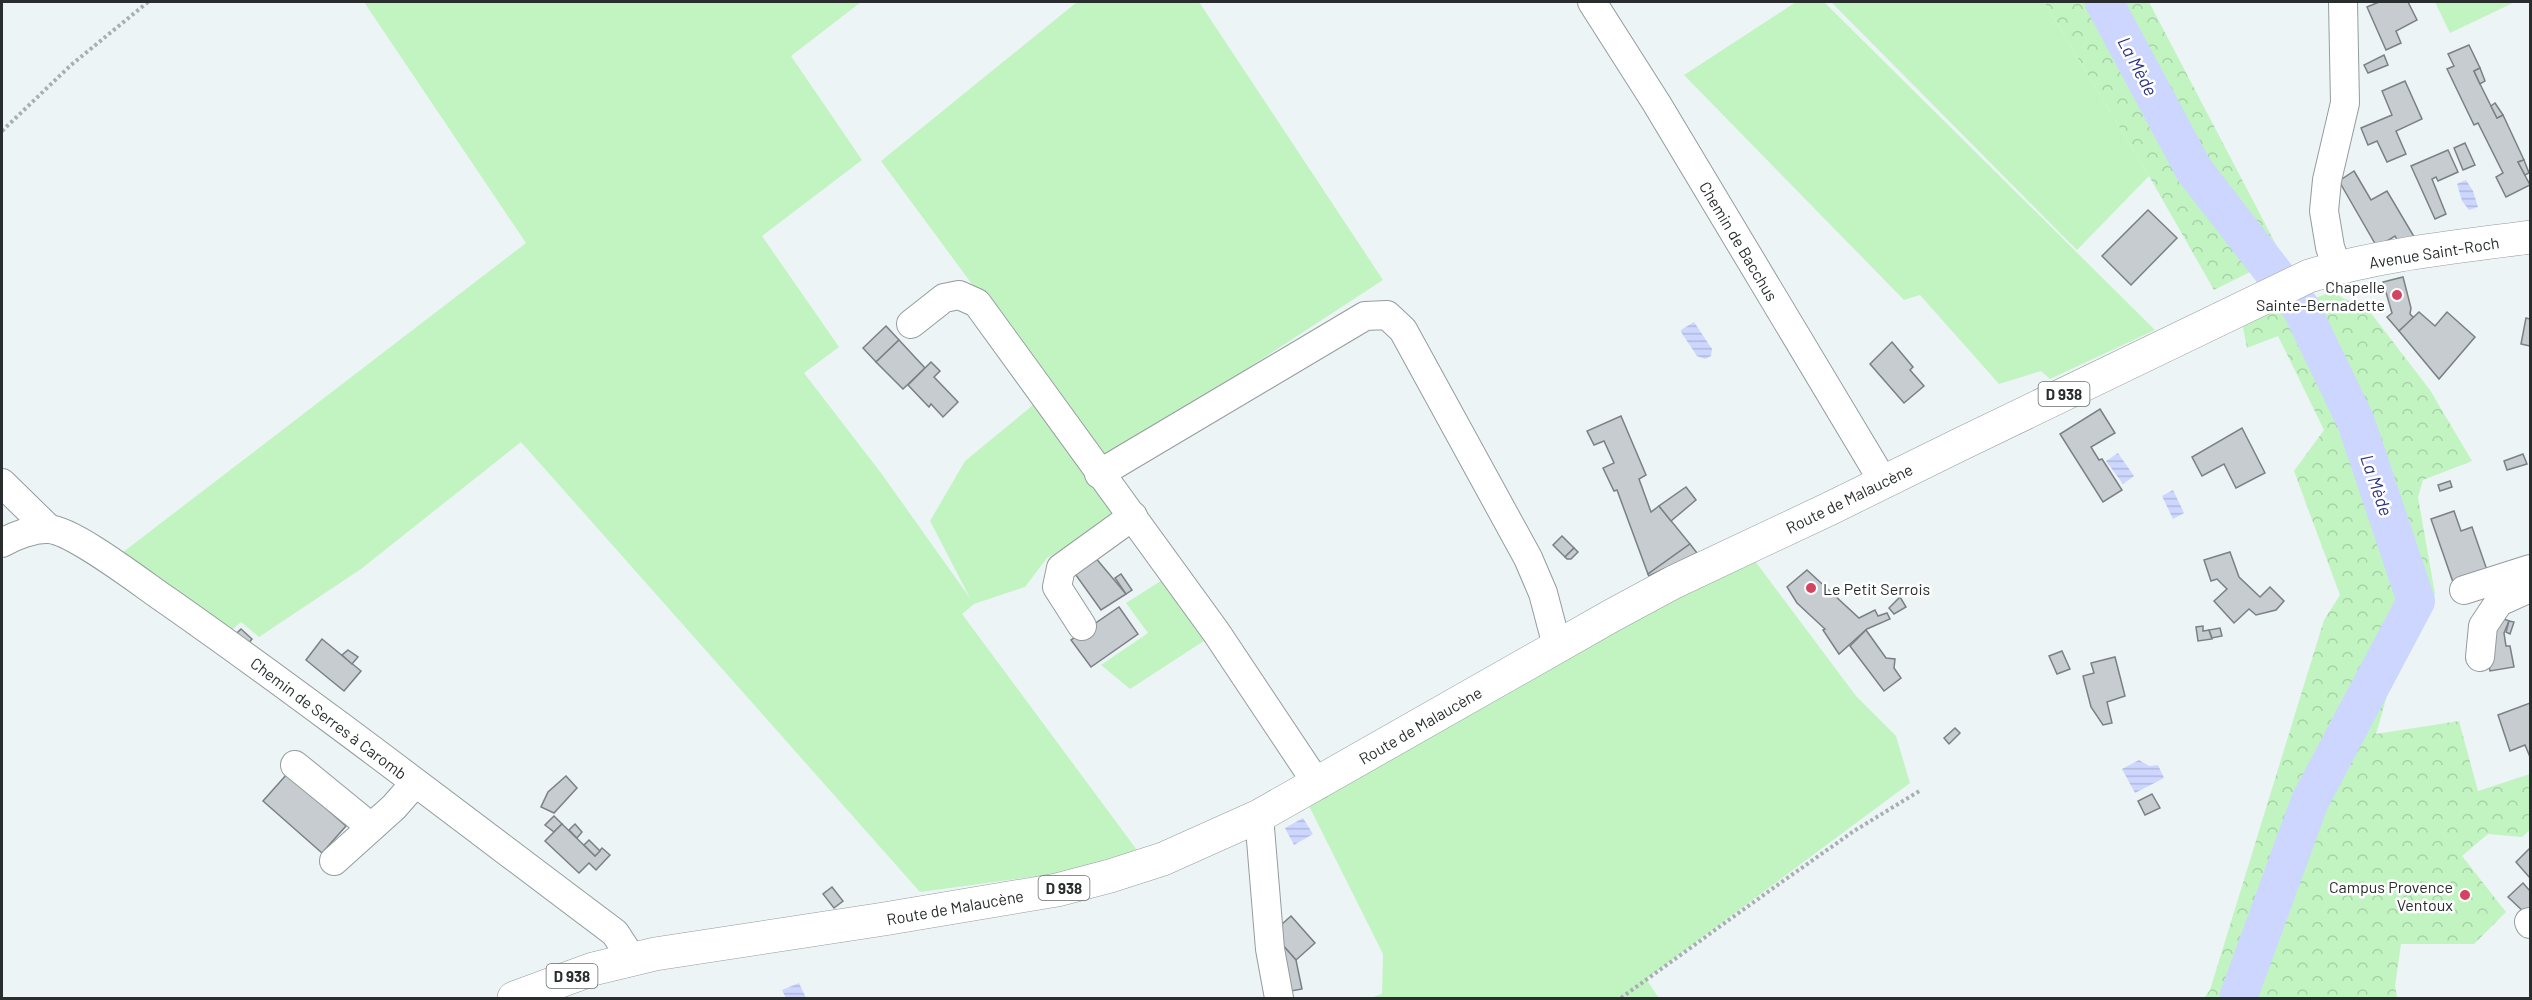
<svg xmlns="http://www.w3.org/2000/svg" width="2532" height="1000" viewBox="0 0 2532 1000" font-family="Barlow,sans-serif">
<defs>
<pattern id="forest-crowns" width="20" height="18" patternUnits="userSpaceOnUse" patternTransform="scale(1.5)"><rect width="20" height="18" fill="#c2f4c2"/><path d="M2 6a3 3 0 1 1 6 0M12 15a3 3 0 1 1 6 0" fill="none" stroke="#a7d2a7"/></pattern>
<pattern id="water-rules" width="6" height="5" patternUnits="userSpaceOnUse" patternTransform="scale(1.5)"><rect width="6" height="5" fill="#cdd6fe"/><path d="M0 2.5h6" fill="none" stroke="#b0b8da"/></pattern>
</defs>
<rect width="100%" height="100%" fill="#ecf4f6"/>
<!-- green -->
<g fill="#c2f4c2">
<path d="M 364,2 L 861,2 L 791,56 L 862,160 L 762,236 L 839,347 L 804,373 L 881,473 L 970,598 L 930,521 L 965,461 L 1038,401 L 1122,514 L 1047,558 L 1025,587 L 974,604 L 962,614 L 1137,850 L 1061,873 L 920,892 L 521,442 L 361,569 L 259,637 L 241,622 L 227,634 L 118,556 L 526,243 Z"/>
<path d="M 1077,2 L 1199,2 L 1383,280 L 1100,465 L 983,299 L 881,161 Z"/>
<path d="M 1796,2 L 1824,2 L 2155,330 L 2050,379 L 2041,371 L 1999,384 L 1920,295 L 1904,300 L 1684,75 Z"/>
<path d="M 1831,2 L 2044,2 L 2149,176 L 2077,250 Z"/>
<path d="M 2435,2 L 2515,2 L 2450,33 Z"/>
<path d="M 1752,557 L 1856,696 L 1896,736 L 1910,783 L 1646,979 L 1659,998 L 1370,998 L 1382,994 L 1383,954 L 1307,802 Z"/>
<path d="M 1167,577 L 1210,637 L 1130,689 L 1101,665 L 1148,633 L 1126,603 Z"/>
</g>
<!-- forest -->
<g fill="url(#forest-crowns)">
<path d="M 2044,2 L 2149,2 L 2282,256 L 2214,290 L 2149,176 Z"/>
<path d="M 2332,292 L 2370,312 L 2430,390 L 2472,461 L 2423,480 L 2418,497 L 2435,594 L 2395,668 L 2376,734 L 2459,721 L 2478,791 L 2530,774 L 2530,830 L 2522,837 L 2488,834 L 2462,856 L 2506,912 L 2474,944 L 2401,944 L 2395,986 L 2397,998 L 2204,998 L 2210,990 L 2324,620 L 2340,595 L 2294,471 L 2324,430 L 2278,336 L 2247,348 L 2242,323 Z"/>
</g>
<!-- water -->
<g fill="url(#water-rules)">
<path d="M 2466,180 L 2473,191 L 2478,207 L 2469,210 L 2462,201 L 2457,184 Z"/>
<path d="M 1694,322 L 1712,349 L 1711,356 L 1705,359 L 1697,356 L 1681,332 L 1681,330 Z"/>
<path d="M 2118,453 L 2134,476 L 2123,484 L 2106,461 Z"/>
<path d="M 2173,490 L 2184,513 L 2173,519 L 2162,496 Z"/>
<path d="M 2139,760 L 2149,766 L 2158,765 L 2164,778 L 2135,793 L 2122,769 Z"/>
<path d="M 1303,818 L 1313,834 L 1294,845 L 1285,828 Z"/>
<path d="M 799,983 L 806,998 L 786,998 L 782,990 Z"/>
</g>
<g fill="none" stroke-linecap="round" stroke-linejoin="round">
<!-- river -->
<path stroke="#cdd6fe" stroke-width="38" d="M 2104,2 L 2194,170 L 2301,308 L 2356,422 L 2416,601 L 2310,801 L 2238,998"/>
</g>
<!-- building -->
<g fill="#c6ccd0" stroke="#7b8084" stroke-width="1.5">
<path d="M 2379,2 L 2408,2 L 2417,20 L 2396,31 L 2401,43 L 2386,50 L 2367,7 Z"/>
<path d="M 2469,45 L 2480,68 L 2474,71 L 2480,84 L 2497,118 L 2503,115 L 2524,160 L 2518,162 L 2530,185 L 2506,197 L 2496,177 L 2503,173 L 2478,123 L 2474,125 L 2447,69 L 2454,66 L 2448,54 Z"/>
<path d="M 2384,55 L 2388,65 L 2368,73 L 2364,65 Z"/>
<path d="M 2480,68 L 2485,81 L 2480,84 L 2474,71 Z"/>
<path d="M 2405,81 L 2422,119 L 2396,131 L 2406,154 L 2387,162 L 2377,141 L 2368,145 L 2361,128 L 2392,115 L 2382,91 Z"/>
<path d="M 2495,103 L 2503,115 L 2497,118 L 2491,106 Z"/>
<path d="M 2465,143 L 2475,165 L 2463,170 L 2454,148 Z"/>
<path d="M 2448,150 L 2458,172 L 2438,181 L 2436,177 L 2432,179 L 2446,214 L 2435,219 L 2411,166 Z"/>
<path d="M 2524,160 L 2529,173 L 2525,175 L 2518,162 Z"/>
<path d="M 2354,171 L 2371,200 L 2387,191 L 2416,240 L 2399,243 L 2395,236 L 2377,247 L 2339,181 Z"/>
<path d="M 2148,210 L 2177,238 L 2131,285 L 2102,256 Z"/>
<path d="M 2403,277 L 2411,308 L 2410,314 L 2414,318 L 2399,331 L 2387,317 L 2392,313 L 2383,282 Z"/>
<path d="M 2419,312 L 2435,326 L 2447,312 L 2475,337 L 2439,379 L 2399,331 Z"/>
<path d="M 2526,318 L 2530,319 L 2530,346 L 2521,344 Z"/>
<path d="M 886,326 L 899,340 L 876,362 L 863,348 Z"/>
<path d="M 899,340 L 925,368 L 903,389 L 876,362 Z"/>
<path d="M 1892,342 L 1913,367 L 1910,370 L 1924,386 L 1904,403 L 1870,364 Z"/>
<path d="M 931,362 L 940,371 L 934,377 L 958,402 L 943,417 L 931,404 L 929,407 L 908,385 Z"/>
<path d="M 2100,409 L 2115,433 L 2091,447 L 2099,460 L 2102,459 L 2122,490 L 2103,502 L 2060,434 Z"/>
<path d="M 1621,416 L 1646,475 L 1639,479 L 1651,512 L 1659,506 L 1690,544 L 1648,574 L 1617,490 L 1614,491 L 1603,468 L 1614,463 L 1604,441 L 1594,445 L 1587,431 Z"/>
<path d="M 2242,428 L 2265,473 L 2236,488 L 2224,464 L 2202,476 L 2192,457 Z"/>
<path d="M 2523,454 L 2527,464 L 2507,470 L 2504,461 Z"/>
<path d="M 2450,481 L 2452,487 L 2440,491 L 2438,485 Z"/>
<path d="M 1686,487 L 1696,500 L 1671,521 L 1659,506 Z"/>
<path d="M 2454,511 L 2461,531 L 2472,527 L 2488,573 L 2454,585 L 2431,519 Z"/>
<path d="M 1562,536 L 1574,548 L 1565,557 L 1553,545 Z"/>
<path d="M 1690,544 L 1697,553 L 1649,576 L 1648,574 Z"/>
<path d="M 1574,548 L 1578,552 L 1571,559 L 1567,559 L 1565,557 Z"/>
<path d="M 2230,552 L 2239,577 L 2260,597 L 2270,587 L 2284,601 L 2276,610 L 2256,615 L 2249,609 L 2234,623 L 2214,601 L 2227,589 L 2217,579 L 2211,581 L 2204,560 Z"/>
<path d="M 1094,556 L 1126,594 L 1101,610 L 1073,571 Z"/>
<path d="M 1807,570 L 1859,618 L 1875,610 L 1878,616 L 1887,613 L 1890,619 L 1867,629 L 1839,654 L 1823,630 L 1825,629 L 1797,603 L 1787,587 Z"/>
<path d="M 1121,574 L 1132,590 L 1126,594 L 1115,578 Z"/>
<path d="M 1900,597 L 1906,607 L 1894,614 L 1889,608 Z"/>
<path d="M 1119,607 L 1138,634 L 1091,667 L 1071,640 Z"/>
<path d="M 2494,615 L 2509,621 L 2504,633 L 2506,646 L 2510,646 L 2514,667 L 2490,671 L 2486,650 Z"/>
<path d="M 2509,621 L 2514,622 L 2510,634 L 2506,632 Z"/>
<path d="M 2203,626 L 2203,631 L 2209,630 L 2212,639 L 2198,641 L 2196,627 Z"/>
<path d="M 2220,628 L 2222,636 L 2212,638 L 2209,630 Z"/>
<path d="M 241,629 L 252,639 L 247,645 L 235,635 Z"/>
<path d="M 1866,630 L 1886,658 L 1895,659 L 1894,668 L 1901,678 L 1884,691 L 1850,646 Z"/>
<path d="M 322,639 L 361,671 L 344,691 L 306,660 Z"/>
<path d="M 348,650 L 358,657 L 352,664 L 342,655 Z"/>
<path d="M 2062,651 L 2070,669 L 2057,674 L 2049,656 Z"/>
<path d="M 2115,657 L 2125,696 L 2107,702 L 2112,723 L 2103,725 L 2091,707 L 2083,676 L 2094,673 L 2091,663 Z"/>
<path d="M 2530,703 L 2530,757 L 2525,745 L 2510,751 L 2498,715 Z"/>
<path d="M 1955,728 L 1960,733 L 1949,744 L 1944,738 Z"/>
<path d="M 287,774 L 346,826 L 322,853 L 263,801 Z"/>
<path d="M 566,776 L 577,788 L 554,813 L 541,807 L 548,792 Z"/>
<path d="M 2152,794 L 2160,808 L 2145,815 L 2138,801 Z"/>
<path d="M 554,816 L 562,824 L 554,832 L 545,825 Z"/>
<path d="M 562,824 L 595,856 L 602,848 L 610,855 L 596,870 L 589,863 L 579,873 L 545,841 Z"/>
<path d="M 575,824 L 582,832 L 577,838 L 569,830 Z"/>
<path d="M 589,840 L 600,851 L 595,856 L 584,845 Z"/>
<path d="M 2529,849 L 2530,851 L 2530,878 L 2516,862 Z"/>
<path d="M 2523,883 L 2530,891 L 2530,910 L 2526,914 L 2508,897 Z"/>
<path d="M 832,887 L 843,901 L 834,908 L 823,894 Z"/>
<path d="M 1291,916 L 1315,943 L 1296,960 L 1272,933 Z"/>
<path d="M 1272,933 L 1296,960 L 1302,989 L 1286,992 Z"/>
</g>
<g fill="none" stroke-linecap="round" stroke-linejoin="round">
<!-- minor casing -->
<g stroke="#959c9d" stroke-width="30">
<g id="minor">
<path d="M 1592,2 L 1657,104 L 1883,481"/>
<path d="M 2337,268 L 2330,247 L 2324,211 L 2327,180 L 2345,103 L 2343,2"/>
<path d="M 911,324 L 944,298 L 959,295 L 977,303 L 1216,632 L 1318,785"/>
<path d="M 1099,474 L 1365,316 L 1387,315 L 1403,330 L 1528,558 L 1543,593 L 1557,646"/>
<path d="M 2,483 L 49,529"/>
<path d="M 2,543 C 14,536 34,528 49,529 C 75,531 145,586 169,602 C 320,708 467,822 615,933 L 632,959"/>
<path d="M 2464,590 L 2530,569"/>
<path d="M 1082,626 L 1057,587 L 1061,568 L 1133,516"/>
<path d="M 2480,657 L 2483,626 L 2499,602 L 2530,588"/>
<path d="M 295,765 L 371,827"/>
<path d="M 1259,816 L 1270,949 L 1279,998"/>
<path d="M 334,861 L 394,807 L 415,783"/>
<path d="M 2529,922 L 2530,924"/>
</g>
</g>
<!-- major casing -->
<g stroke="#959c9d" stroke-width="34">
<path id="major" d="M 514,998 L 593,969 L 655,954 L 884,919 L 1057,890 L 1110,876 L 1163,859 L 1259,816 L 1611,616 L 1674,582 L 1831,508 L 1961,444 L 2309,276 C 2381,254 2457,247 2530,237"/>
</g>
<!-- path -->
<g stroke="#a8afb0" stroke-width="4" stroke-dasharray="3 3" stroke-linecap="butt">
<path d="M 2,131 L 71,65 L 148,2"/>
<path d="M 1621,998 L 1776,886 L 1854,831 L 1921,790"/>
</g>
<!-- minor -->
<use href="#minor" stroke="#fff" stroke-width="28"/>
<!-- major -->
<use href="#major" stroke="#fff" stroke-width="33"/>
</g>
<!-- markers -->
<g fill="#d44461" stroke="#fff" stroke-width="2">
<circle cx="2397" cy="295" r="6"/>
<circle cx="1811" cy="588" r="6"/>
<circle cx="2465" cy="895" r="6"/>
</g>
<g text-anchor="middle" dominant-baseline="central" stroke-width="5" stroke-linejoin="round" paint-order="stroke">
<!-- shield labels -->
<g fill="#fff" stroke="#6a6c6d" stroke-width="1.5">
<rect x="2038.5" y="382" width="51" height="24" rx="4.5"/>
<rect x="1038.5" y="876" width="51" height="24" rx="4.5"/>
<rect x="546.5" y="964" width="51" height="24" rx="4.5"/>
</g>
<g font-size="15" font-weight="bold" fill="#2a2d2e">
<text x="2064" y="394">D 938</text>
<text x="1064" y="888">D 938</text>
<text x="572" y="976">D 938</text>
</g>
<!-- street labels -->
<g font-size="16" fill="#2a2d2e" stroke="#fff">
<text transform="translate(1739 241) rotate(59)">Chemin de Bacchus</text>
<text transform="translate(2434 252) rotate(-9)">Avenue Saint-Roch</text>
<text transform="translate(1849 498) rotate(-26)">Route de Malaucène</text>
<text transform="translate(329 718) rotate(37)">Chemin de Serres à Caromb</text>
<text transform="translate(1420 725) rotate(-30)">Route de Malaucène</text>
<text transform="translate(955 907) rotate(-10)">Route de Malaucène</text>
</g>
<!-- poi labels -->
<g font-size="16" fill="#2a2d2e" stroke="#fff" text-anchor="end">
<text x="2385" y="286">Chapelle<tspan x="2385" dy="18">Sainte-Bernadette</tspan></text>
<text x="1823" y="588" text-anchor="start">Le Petit Serrois</text>
<text x="2453" y="886">Campus Provence<tspan x="2453" dy="18">Ventoux</tspan></text>
</g>
<!-- water labels -->
<g font-size="18" font-style="italic" fill="#2d337d" stroke="#fff">
<text transform="translate(2138 66) rotate(62)">La Mède</text>
<text transform="translate(2377 485) rotate(71)">La Mède</text>
</g>
</g>
<!-- border -->
<rect width="2532" height="1000" fill="none" stroke="#2a2d2e" stroke-width="6"/>
</svg>
